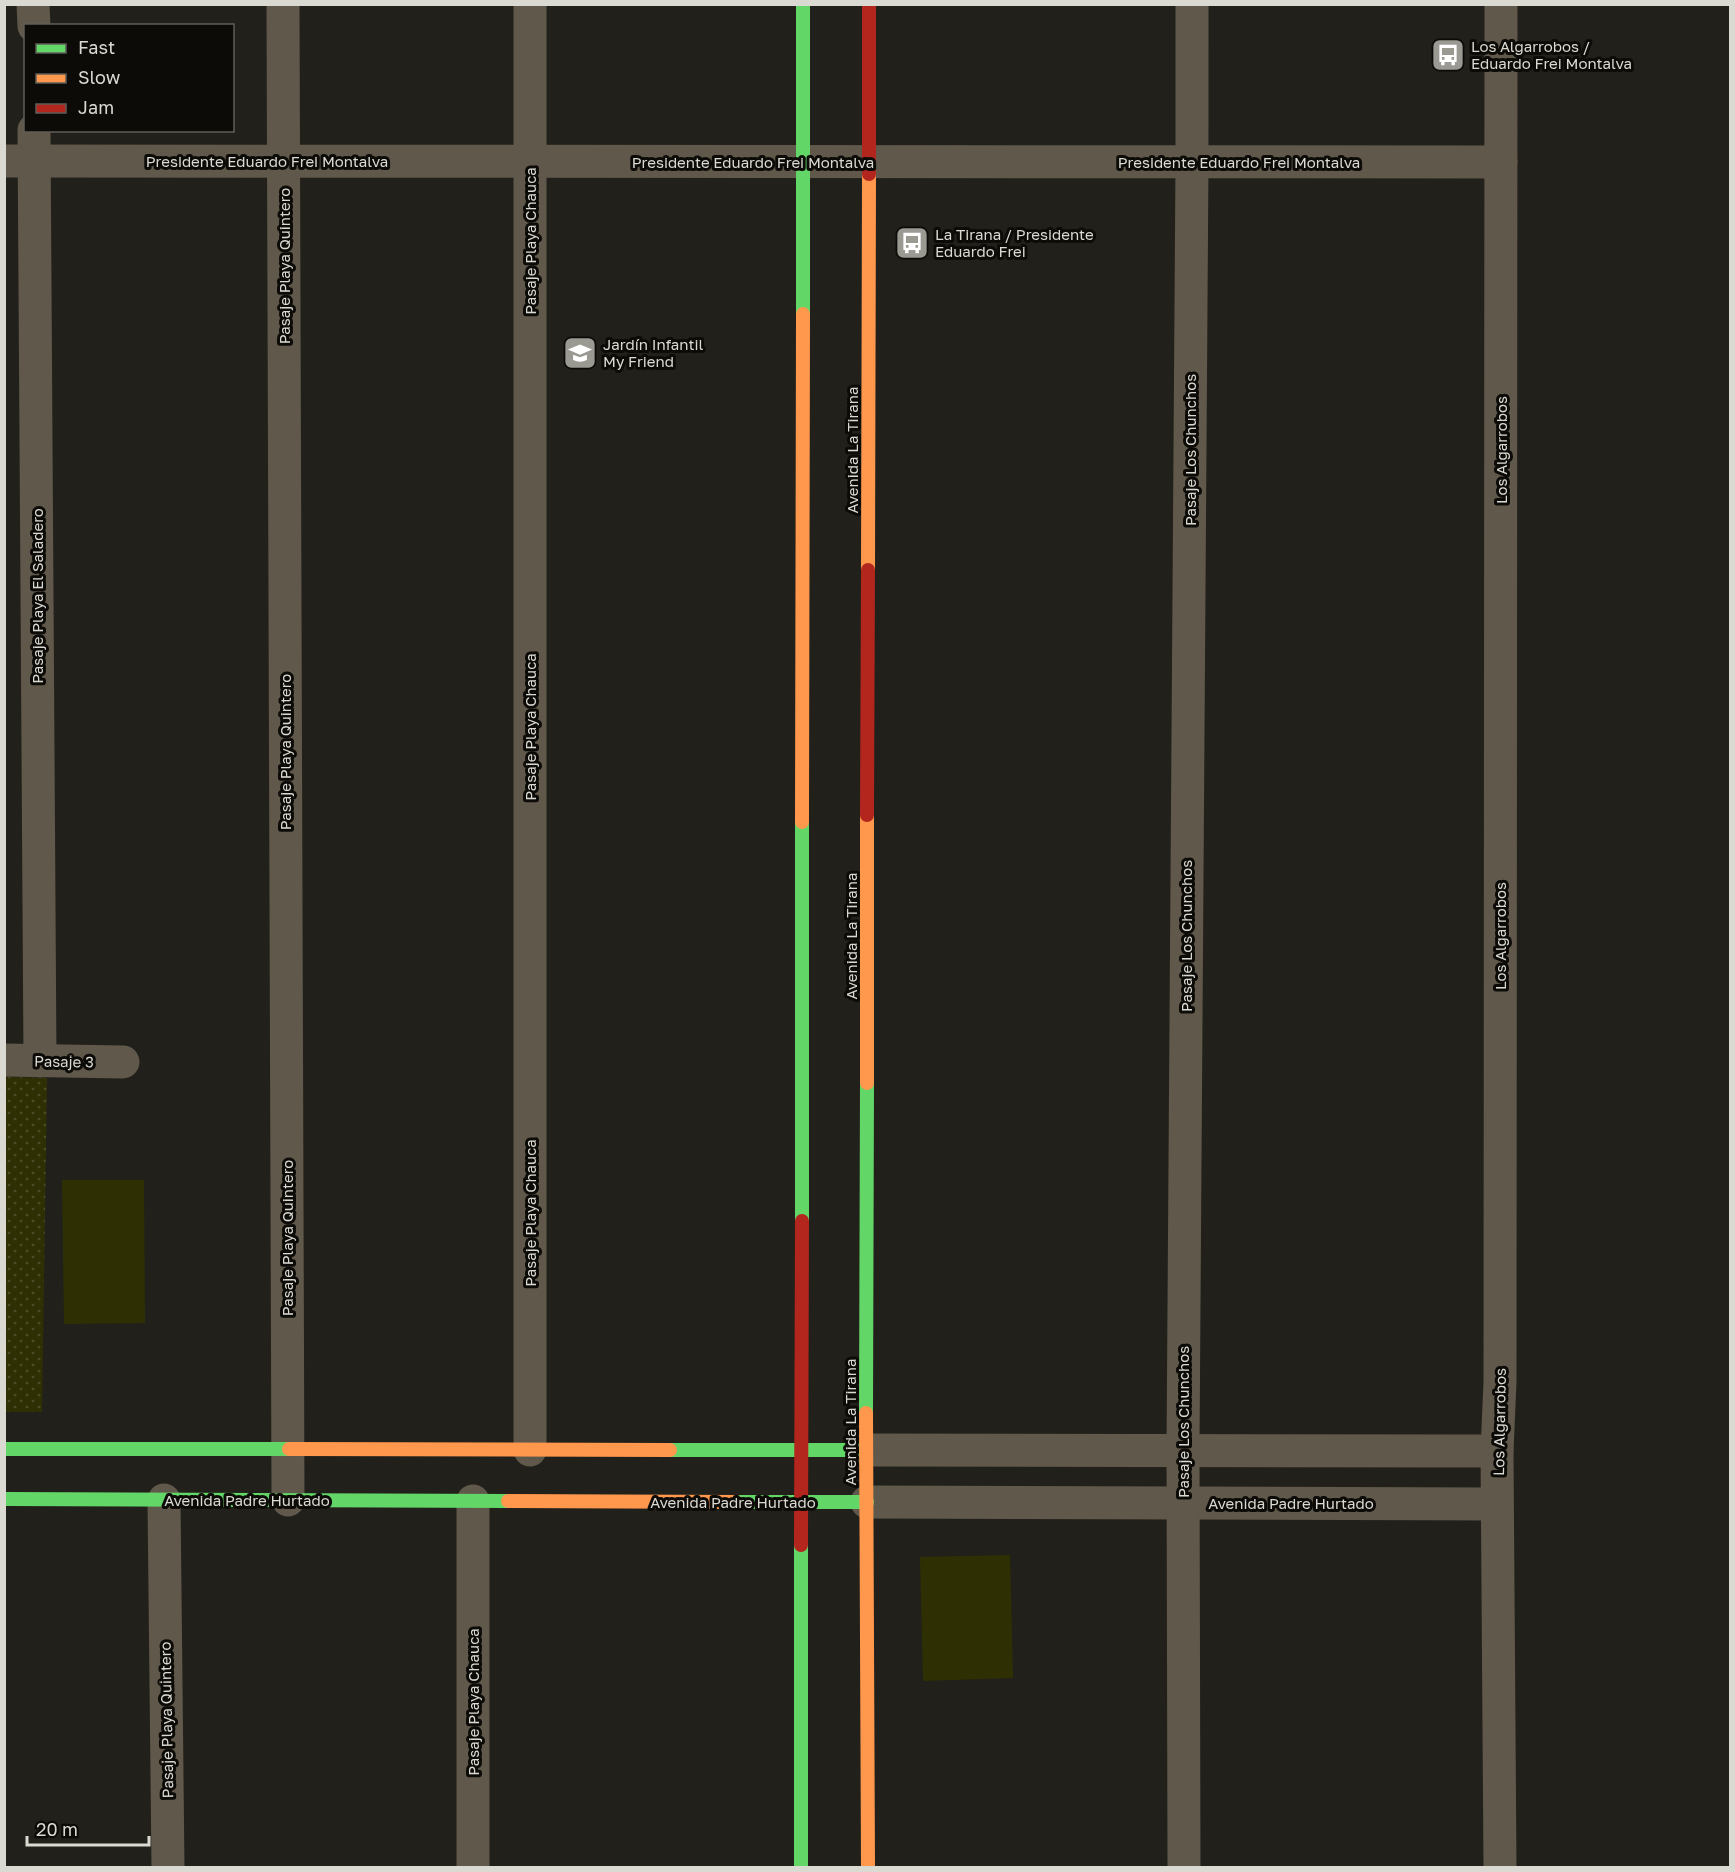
<svg xmlns="http://www.w3.org/2000/svg" width="1735" height="1872" viewBox="0 0 1735 1872" font-family="'Golos Text',sans-serif">
<defs>
<pattern id="grass-dots" width="8" height="8" patternUnits="userSpaceOnUse" patternTransform="scale(1.5)"><rect width="8" height="8" fill="#2e3004"/><path d="M2 2h.1M6 6h.1" fill="none" stroke="#4c4d28" stroke-width="1.8" stroke-linecap="round"/></pattern>
</defs>
<rect width="100%" height="100%" fill="#21201a"/>
<!-- grass -->
<path fill="url(#grass-dots)" d="M 5,1077 L 47,1078 L 42,1412 L 5,1412 Z"/>
<!-- green -->
<g fill="#2e3004">
<path d="M 62,1180 L 144,1180 L 145,1323 L 64,1324 Z"/>
<path d="M 1010,1555 L 1013,1678 L 923,1681 L 920,1557 Z"/>
</g>
<g fill="none" stroke-linecap="round" stroke-linejoin="round">
<!-- street -->
<g stroke="#60584a" stroke-width="33">
<path d="M 33,4 L 34,26"/>
<path d="M 283,4 L 288,1500"/>
<path d="M 530,4 L 530,1450"/>
<path d="M 34,130 L 40,1061"/>
<path d="M 4,161 L 1501,162"/>
<path d="M 4,1060 L 123,1062"/>
<path d="M 866,1450 L 1497,1451"/>
<path d="M 164,1500 L 168,1868"/>
<path d="M 473,1501 L 473,1868"/>
<path d="M 867,1502 L 1497,1504"/>
<path d="M 1184,1868 L 1183,1450 L 1192,162 L 1192,4"/>
<path d="M 1500,1868 L 1497,1451 L 1500,1382 L 1501,4"/>
</g>
<!-- fast -->
<g stroke="#63d668" stroke-width="14">
<path d="M 803,314 L 803,4"/>
<path d="M 802,1221 L 802,822"/>
<path d="M 866,1413 L 867,1083"/>
<path d="M 4,1449 L 289,1449"/>
<path d="M 670,1450 L 866,1450"/>
<path d="M 4,1499 L 508,1501"/>
<path d="M 736,1502 L 867,1502"/>
<path d="M 801,1868 L 801,1545"/>
</g>
<!-- slow -->
<g stroke="#ff974d" stroke-width="14">
<path d="M 868,570 L 869,174"/>
<path d="M 802,822 L 803,314"/>
<path d="M 867,1083 L 867,815"/>
<path d="M 866,1413 L 868,1868"/>
<path d="M 289,1449 L 670,1450"/>
<path d="M 508,1501 L 736,1502"/>
</g>
<!-- jam -->
<g stroke="#b3261e" stroke-width="14">
<path d="M 869,174 L 869,4"/>
<path d="M 867,815 L 868,570"/>
<path d="M 801,1545 L 802,1221"/>
</g>
</g>
<!-- icons -->
<defs>
<g id="bus-square" transform="scale(1.725)"><rect x="-9" y="-9" width="18" height="18" rx="4" fill="#9a9992" stroke="#0c0b07"/><path d="M-5-6H5V4H4V6H2V4H-2V6H-4V4H-5ZM-3.5-4V0h7V-4ZM-3.5 1.2v1.5H-2V1.2ZM2 1.2v1.5H3.5V1.2Z" fill="#fff"/></g>
<g id="school-square" transform="scale(1.725)"><rect x="-9" y="-9" width="18" height="18" rx="4" fill="#9a9992" stroke="#0c0b07"/><path d="M0-5L7-2L0 1L-7-2ZM-4 1L0 2.5L4 1V4Q0 6-4 4Z" fill="#fff"/></g>
</defs>
<g fill-rule="evenodd">
<use href="#bus-square" x="1448" y="55"/>
<use href="#bus-square" x="912" y="243"/>
<use href="#school-square" x="580" y="353"/>
</g>
<g text-anchor="middle" dominant-baseline="central" stroke-width="6" stroke-linejoin="round" paint-order="stroke">
<!-- poi labels -->
<g font-size="15" fill="#dbdad2" stroke="#0c0b07" text-anchor="start">
<text x="1471" y="46">Los Algarrobos /<tspan x="1471" dy="17">Eduardo Frei Montalva</tspan></text>
<text x="935" y="234">La Tirana / Presidente<tspan x="935" dy="17">Eduardo Frei</tspan></text>
<text x="603" y="344">Jardín Infantil<tspan x="603" dy="17">My Friend</tspan></text>
</g>
<!-- street labels -->
<g font-size="15" fill="#dbdad2" stroke="#0c0b07">
<text x="267" y="161">Presidente Eduardo Frei Montalva</text>
<text x="753" y="162">Presidente Eduardo Frei Montalva</text>
<text x="1239" y="162">Presidente Eduardo Frei Montalva</text>
<text transform="translate(530 241) rotate(-90)">Pasaje Playa Chauca</text>
<text transform="translate(284 266) rotate(-90)">Pasaje Playa Quintero</text>
<text transform="translate(852 450) rotate(-90)">Avenida La Tirana</text>
<text transform="translate(1190 450) rotate(-90)">Pasaje Los Chunchos</text>
<text transform="translate(1501 450) rotate(-90)">Los Algarrobos</text>
<text transform="translate(37 596) rotate(-90)">Pasaje Playa El Saladero</text>
<text transform="translate(530 727) rotate(-90)">Pasaje Playa Chauca</text>
<text transform="translate(285 752) rotate(-90)">Pasaje Playa Quintero</text>
<text transform="translate(851 936) rotate(-90)">Avenida La Tirana</text>
<text transform="translate(1186 936) rotate(-90)">Pasaje Los Chunchos</text>
<text transform="translate(1500 936) rotate(-90)">Los Algarrobos</text>
<text transform="translate(64 1061) rotate(1)">Pasaje 3</text>
<text transform="translate(530 1213) rotate(-90)">Pasaje Playa Chauca</text>
<text transform="translate(287 1238) rotate(-90)">Pasaje Playa Quintero</text>
<text transform="translate(850 1422) rotate(-90)">Avenida La Tirana</text>
<text transform="translate(1183 1422) rotate(-90)">Pasaje Los Chunchos</text>
<text transform="translate(1499 1422) rotate(-89)">Los Algarrobos</text>
<text x="247" y="1500">Avenida Padre Hurtado</text>
<text x="733" y="1502">Avenida Padre Hurtado</text>
<text x="1291" y="1503">Avenida Padre Hurtado</text>
<text transform="translate(473 1702) rotate(-90)">Pasaje Playa Chauca</text>
<text transform="translate(166 1720) rotate(-91)">Pasaje Playa Quintero</text>
</g>
</g>
<!-- border -->
<rect width="1735" height="1872" fill="none" stroke="#dbdad2" stroke-width="12"/>
<!-- legend -->
<rect x="24" y="24" width="210" height="108" fill="#0c0b07" stroke="#5f5e58" stroke-width="1.5"/>
<rect x="36" y="44" width="30" height="9" fill="#63d668" stroke="#5f5e58" stroke-width="1.5"/>
<text x="78" y="54" font-size="18" fill="#dbdad2">Fast</text>
<rect x="36" y="74" width="30" height="9" fill="#ff974d" stroke="#5f5e58" stroke-width="1.5"/>
<text x="78" y="84" font-size="18" fill="#dbdad2">Slow</text>
<rect x="36" y="104" width="30" height="9" fill="#b3261e" stroke="#5f5e58" stroke-width="1.5"/>
<text x="78" y="114" font-size="18" fill="#dbdad2">Jam</text>
<!-- scale -->
<path d="M27 1836v9h122v-9" fill="none" stroke="#dbdad2" stroke-width="3"/>
<text x="36" y="1836" font-size="18" fill="#dbdad2" stroke="#0c0b07" stroke-width="4.5" paint-order="stroke">20 m</text>
</svg>
